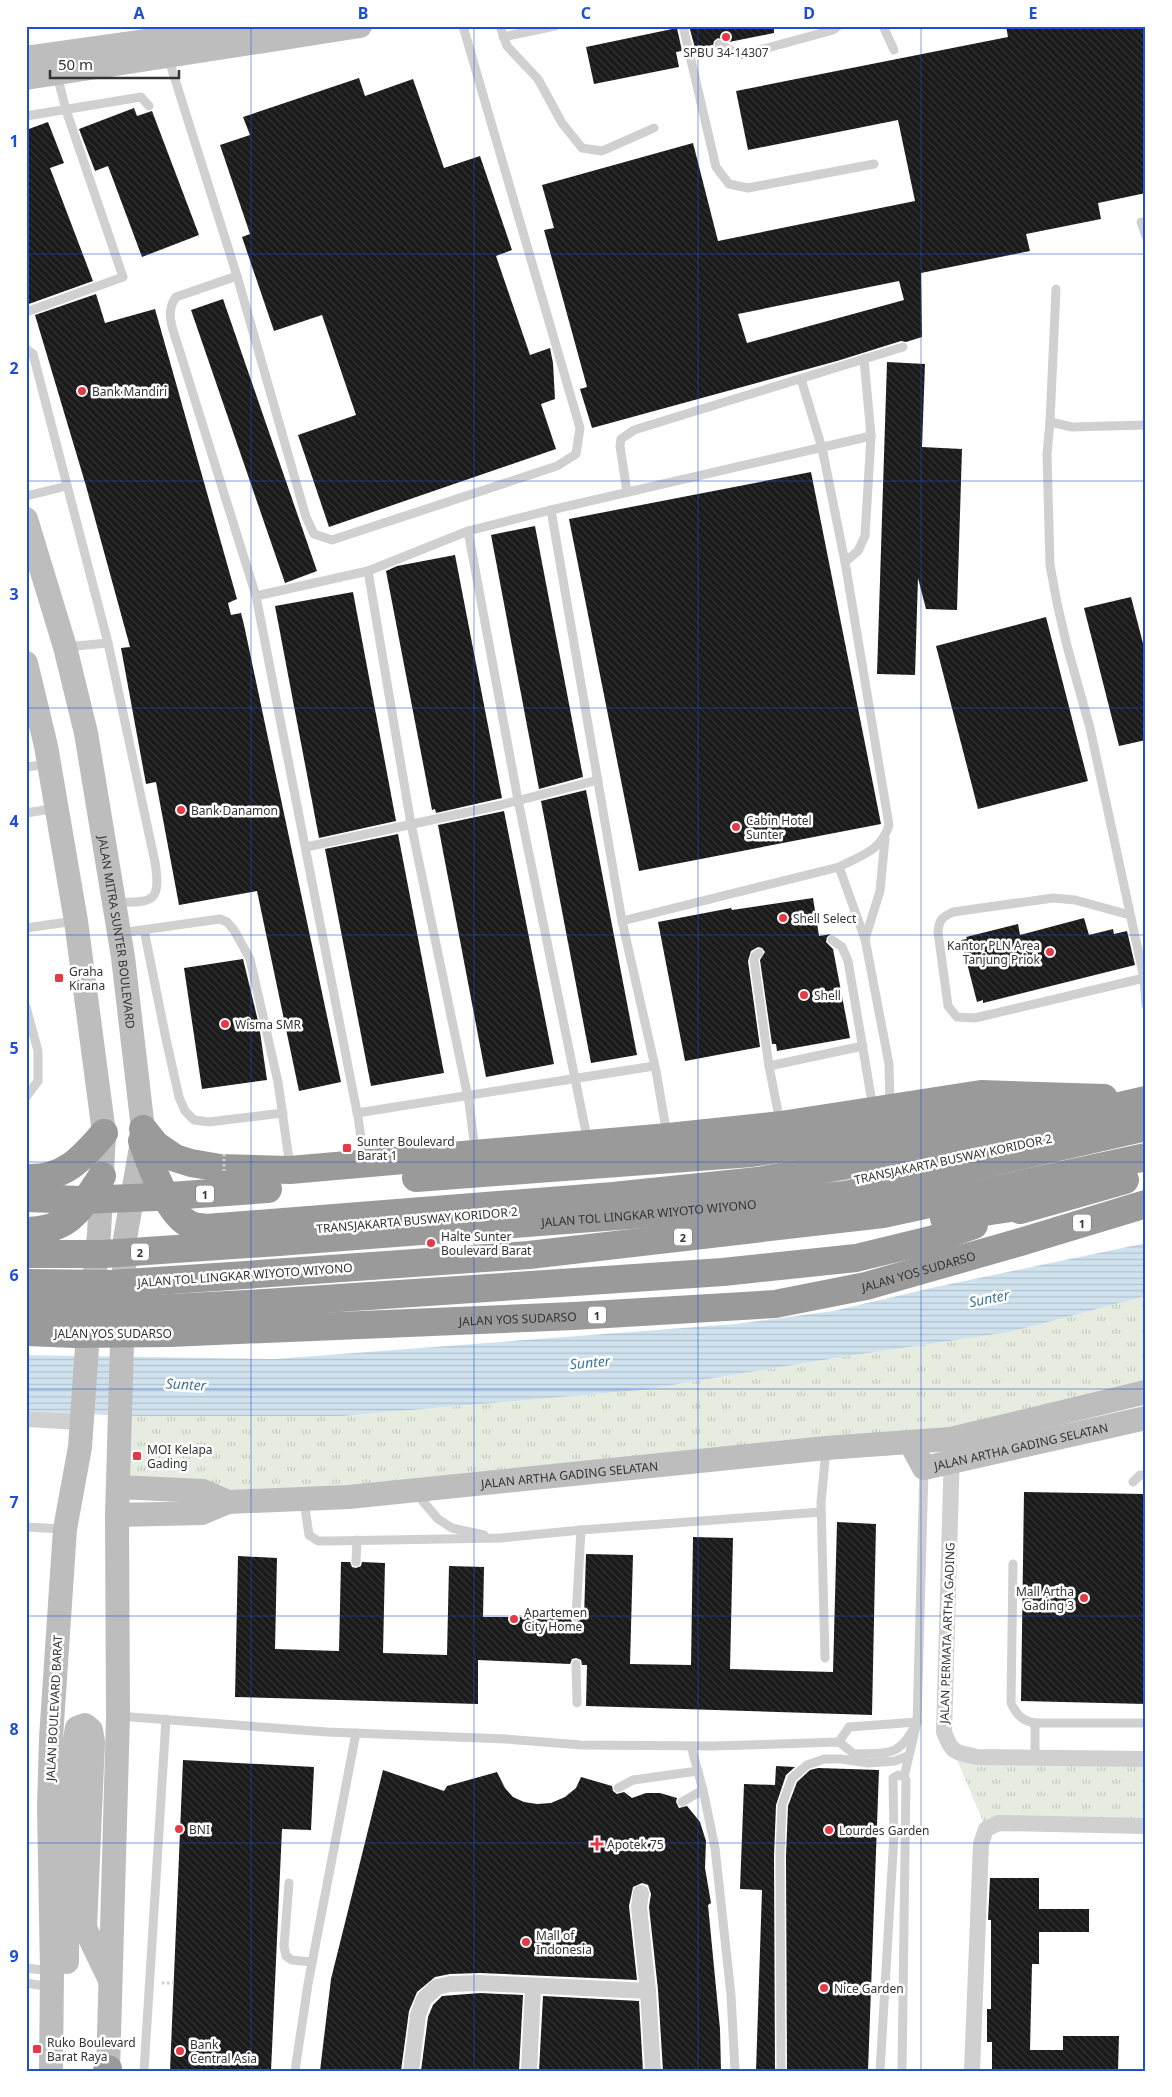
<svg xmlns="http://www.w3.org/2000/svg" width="1172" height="2097" viewBox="0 0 1172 2097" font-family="'Noto Sans',sans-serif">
<defs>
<pattern id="grass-tufts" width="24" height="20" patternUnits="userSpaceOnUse" patternTransform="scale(1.25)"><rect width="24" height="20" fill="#e6ecdf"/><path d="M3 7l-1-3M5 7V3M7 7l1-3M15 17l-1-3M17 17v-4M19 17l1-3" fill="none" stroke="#c6cbc0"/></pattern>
<pattern id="water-rules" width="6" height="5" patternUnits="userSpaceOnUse" patternTransform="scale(1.25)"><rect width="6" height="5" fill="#cfe2ee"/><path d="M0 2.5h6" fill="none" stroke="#b2c2cd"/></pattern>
<pattern id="building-back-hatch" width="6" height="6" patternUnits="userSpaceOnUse" patternTransform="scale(1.25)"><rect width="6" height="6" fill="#1a1a1a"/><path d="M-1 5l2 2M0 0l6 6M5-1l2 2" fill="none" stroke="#333"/></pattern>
</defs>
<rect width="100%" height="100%" fill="#fff"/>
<!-- grass -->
<g fill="url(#grass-tufts)">
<path d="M 1146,1296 L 1146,1392 L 951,1439 L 228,1502 L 118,1487 L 128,1416 L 344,1416 L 642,1390 L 842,1357 L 1010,1332 Z"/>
<path d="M 953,1750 L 1146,1759 L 1146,1826 L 986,1829 Z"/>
</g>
<!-- water -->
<path fill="url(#water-rules)" d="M 1146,1243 L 1146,1296 L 1010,1332 L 842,1357 L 642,1390 L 343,1416 L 128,1416 L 26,1411 L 26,1355 L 275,1359 L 736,1324 L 833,1311 L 936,1287 Z"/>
<!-- building -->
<g fill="url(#building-back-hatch)" fill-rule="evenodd">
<path d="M 689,26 L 774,26 L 774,33 L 729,42 L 718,38 L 714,41 L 713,45 L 695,48 Z"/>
<path d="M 1006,26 L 1146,26 L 1146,193 L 1098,203 L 1101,219 L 1026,234 L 1030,251 L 921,273 L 922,337 L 906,342 L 901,341 L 837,361 L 592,428 L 580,389 L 587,387 L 544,230 L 554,228 L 542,185 L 693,143 L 718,241 L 915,201 L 898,120 L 748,150 L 736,91 L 1008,37 ZM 899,281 L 904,300 L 747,343 L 738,314 Z"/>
<path d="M 677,28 L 682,51 L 676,52 L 679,67 L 594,84 L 586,47 Z"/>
<path d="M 359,78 L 365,96 L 413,79 L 444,168 L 480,156 L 512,250 L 496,256 L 530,355 L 550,348 L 553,363 L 555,399 L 541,404 L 556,449 L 329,527 L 298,435 L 356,415 L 322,315 L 274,331 L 242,237 L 250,234 L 220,145 L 250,135 L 243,117 Z"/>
<path d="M 134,108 L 137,116 L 152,111 L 199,235 L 142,257 L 108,166 L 95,171 L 79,129 Z"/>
<path d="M 48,122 L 64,163 L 50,168 L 93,281 L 26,305 L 26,130 Z"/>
<path d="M 96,294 L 105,323 L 155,309 L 237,599 L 228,603 L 231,615 L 241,613 L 244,625 L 341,1082 L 299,1091 L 257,891 L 179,905 L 156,782 L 146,784 L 121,648 L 130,647 L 86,486 L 35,315 Z"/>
<path d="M 223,299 L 317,571 L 285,583 L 191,310 Z"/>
<path d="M 887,362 L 925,364 L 922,447 L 962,449 L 957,610 L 926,609 L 918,578 L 915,675 L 877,674 Z"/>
<path d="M 811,472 L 881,824 L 639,871 L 569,519 Z"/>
<path d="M 535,526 L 583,777 L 539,789 L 491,535 Z"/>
<path d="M 455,555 L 502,798 L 436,813 L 435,809 L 432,810 L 386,571 L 397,566 Z"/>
<path d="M 353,592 L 396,821 L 319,838 L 275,606 Z"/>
<path d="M 1131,597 L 1146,655 L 1146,740 L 1119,746 L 1084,608 Z"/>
<path d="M 1046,617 L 1088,781 L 978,809 L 936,646 Z"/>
<path d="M 586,790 L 637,1055 L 591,1063 L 541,801 Z"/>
<path d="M 504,811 L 554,1064 L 486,1077 L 438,825 Z"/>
<path d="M 398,834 L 444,1073 L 371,1086 L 325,849 Z"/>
<path d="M 813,898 L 819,936 L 831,934 L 827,937 L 826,942 L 833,949 L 850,1038 L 777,1051 L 776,1044 L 772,1044 L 760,960 L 765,952 L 762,948 L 758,947 L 751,951 L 748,961 L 760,1047 L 685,1061 L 658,922 L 731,908 L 732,910 Z"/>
<path d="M 1084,918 L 1089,935 L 1113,929 L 1114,934 L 1127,931 L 1135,965 L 983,1003 L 983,1000 L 977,1002 L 961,940 L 967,939 L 966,937 L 1018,924 L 1020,935 Z"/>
<path d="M 243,959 L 259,1025 L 267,1080 L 202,1089 L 184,968 Z"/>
<path d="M 1024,1492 L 1146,1494 L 1146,1704 L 1021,1701 Z"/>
<path d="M 837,1522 L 876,1524 L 872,1715 L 586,1706 L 587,1665 L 582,1665 L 581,1660 L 576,1658 L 572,1659 L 570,1664 L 478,1660 L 478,1704 L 235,1697 L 238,1556 L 277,1558 L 275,1649 L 339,1651 L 341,1562 L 350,1562 L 352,1567 L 356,1568 L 361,1566 L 362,1562 L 385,1563 L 383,1653 L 447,1655 L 449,1566 L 484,1567 L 483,1617 L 570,1617 L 572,1622 L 576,1623 L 584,1617 L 586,1554 L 633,1555 L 630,1664 L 691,1665 L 693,1537 L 733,1538 L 730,1669 L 833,1672 Z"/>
<path d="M 183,1760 L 314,1767 L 311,1830 L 282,1829 L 271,2071 L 170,2071 Z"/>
<path d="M 776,1766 L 795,1767 L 786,1775 L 776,1805 L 774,1856 L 775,2071 L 756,2071 L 762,1890 L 740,1889 L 744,1784 L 775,1785 Z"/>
<path d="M 818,1768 L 879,1770 L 868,2071 L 787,2071 L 786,1856 L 788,1806 L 797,1782 L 810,1770 Z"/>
<path d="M 383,1770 L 444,1791 L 447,1786 L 497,1772 L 505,1788 L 513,1797 L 524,1802 L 537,1804 L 551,1803 L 565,1797 L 576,1788 L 581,1777 L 612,1786 L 613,1791 L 617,1794 L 624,1792 L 632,1798 L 646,1793 L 660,1793 L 677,1798 L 676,1802 L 679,1808 L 687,1806 L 700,1822 L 706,1841 L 705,1868 L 711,1903 L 708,1905 L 720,2029 L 721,2071 L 663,2071 L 658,1990 L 649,1907 L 651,1894 L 648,1885 L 642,1883 L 633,1887 L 629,1906 L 637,1980 L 480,1973 L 450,1974 L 435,1977 L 417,1992 L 409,2011 L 401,2071 L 320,2071 L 331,1979 Z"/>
<path d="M 990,1878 L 1039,1878 L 1039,1909 L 1089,1909 L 1089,1932 L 1039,1932 L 1039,1964 L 1032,1964 L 1030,2050 L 1063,2050 L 1063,2036 L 1119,2036 L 1118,2071 L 992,2071 L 992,2042 L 987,2042 L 987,2009 L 991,2009 L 991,1920 L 988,1920 Z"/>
<path d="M 480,1993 L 523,1995 L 519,2071 L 421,2071 L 428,2017 L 433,2005 L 442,1996 Z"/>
<path d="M 543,1996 L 639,2001 L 643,2071 L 539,2071 Z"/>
</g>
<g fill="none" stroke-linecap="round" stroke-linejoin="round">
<!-- path -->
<path stroke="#cdcdcd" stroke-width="3" stroke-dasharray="2.5 2.5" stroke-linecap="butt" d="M 162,1983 L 174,1983"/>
<!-- lane -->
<g stroke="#d0d0d0" stroke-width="9">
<path d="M 500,26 L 507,46 L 538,79 L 562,123 L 582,148 L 602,151 L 654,128"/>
<path d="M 683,26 L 716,167 L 729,184 L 748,188 L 874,164"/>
<path d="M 883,26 L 894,50"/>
<path d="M 503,37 L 555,26"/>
<path d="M 719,44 L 741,55 L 833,30 L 838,26"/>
<path d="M 168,57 L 237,276 L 306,517 L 314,534 L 332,540 L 557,466 L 576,454 L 580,428 L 463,26"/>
<path d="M 26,116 L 141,97 L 149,106"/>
<path d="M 1141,222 L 1146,236"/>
<path d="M 237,276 L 176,297 C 164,313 174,332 179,349 L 256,596 L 358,1117 L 364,1160"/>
<path d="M 1056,289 L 1050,422 L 1047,454 L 1050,565 L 1057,603 L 1067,646 L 1090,728 L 1144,978 L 1146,1005"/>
<path d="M 26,312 L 123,277 L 66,110 L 57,75"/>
<path d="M 26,349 L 33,354 L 108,643 L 155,862 C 161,902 154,903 115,902"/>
<path d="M 801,379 L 822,448 L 845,562 L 889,825 C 881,851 862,855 839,867"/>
<path d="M 1050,422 L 1072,427 L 1146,425"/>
<path d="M 627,492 L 620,446 L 621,439 L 634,430 L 903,347"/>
<path d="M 26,496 L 67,486"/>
<path d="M 468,531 L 518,800 L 588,1142"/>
<path d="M 845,562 L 858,551 L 865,536 L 871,436"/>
<path d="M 368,571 L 411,824 L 469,1102 L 475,1150"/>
<path d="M 256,596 L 368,571 L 468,531 L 551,510"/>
<path d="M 65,647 L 108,643"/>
<path d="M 26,767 L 49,764"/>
<path d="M 26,813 L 57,808"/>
<path d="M 306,847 L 501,805 L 598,780"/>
<path d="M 1130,915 L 1075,900 L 1053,898 L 953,912 C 942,917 939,920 938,932 L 948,1006 L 957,1017 L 975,1018 L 1144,978"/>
<path d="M 622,921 L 839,867 L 865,939 L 889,1064 L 890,1105"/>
<path d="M 26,928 L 75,921"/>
<path d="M 144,930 L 166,1039 L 179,1097 L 185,1111 L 194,1120 L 209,1122 L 283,1113"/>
<path d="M 120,933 L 220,919 L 227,922 L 234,930 L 250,959 L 278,1082 L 290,1167"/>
<path d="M 865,939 L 880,891 L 885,839"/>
<path d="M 832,940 L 842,947 L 848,961 L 873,1108"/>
<path d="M 759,953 L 755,956 L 754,960 L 769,1066 L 780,1122"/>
<path d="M 26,1007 L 38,1051 L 38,1081 L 26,1097"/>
<path d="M 769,1066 L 863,1046"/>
<path d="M 357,1113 L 654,1066"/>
<path d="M 667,1135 L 656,1071 L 622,921 L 551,510 L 871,436 L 864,359"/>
<path d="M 810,1185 L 864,1178"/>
<path d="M 1133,1482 L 1140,1475 L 1146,1475"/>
<path d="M 415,1492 L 438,1519 L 452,1528 L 484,1535"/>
<path d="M 304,1501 L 309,1535 L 318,1541 L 329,1541 L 501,1538 L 581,1530 L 821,1512"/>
<path d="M 26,1527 L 63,1529"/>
<path d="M 356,1562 L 357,1540"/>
<path d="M 1013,1564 L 1011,1703 C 1016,1714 1022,1721 1035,1723 L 1146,1723"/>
<path d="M 576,1617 L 581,1530"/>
<path d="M 825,1658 L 821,1503 L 826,1449"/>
<path d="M 576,1664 L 577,1703"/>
<path d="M 118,1716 L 327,1732 L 506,1739 L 581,1745 L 713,1746 L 839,1742 L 854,1754 C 890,1753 900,1757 917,1722"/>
<path d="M 1035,1723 L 1035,1758"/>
<path d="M 839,1742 L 849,1727 L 917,1722"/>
<path d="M 691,1746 L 703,1790 L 715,1848 L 731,1995 L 735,2071"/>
<path d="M 904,1777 L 917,1722 L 924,1470"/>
<path d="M 618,1788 L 633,1780 L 698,1771"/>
<path d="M 682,1802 L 703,1790"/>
<path d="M 289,1883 L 284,1946 L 286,1956 L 292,1960 L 312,1962"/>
<path d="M 26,1968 L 52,1971"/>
<path d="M 26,1983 L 51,1987"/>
<path d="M 144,2071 L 166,1719"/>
<path d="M 295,2071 L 308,1984 L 356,1733"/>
<path d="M 781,2071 L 780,1856 L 782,1805 L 792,1778 L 807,1765 L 824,1759 L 841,1759 L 868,1763 L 895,1761 L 908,1756"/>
<path d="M 880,2071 L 894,1835 L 893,1778 L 898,1775 L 904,1777 L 906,1780 L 902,2071"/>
</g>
<!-- street -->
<g stroke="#d0d0d0" stroke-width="16">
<path d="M 26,1419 L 81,1422"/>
<path d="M 952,1451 L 944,1732 C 952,1754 956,1752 977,1757 L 1146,1759"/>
<path d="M 641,1893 L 639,1907 L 648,1991 L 653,2071"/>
<path d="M 411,2071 L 418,2015 L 424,1999 L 437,1987 L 450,1984 L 480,1983 L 648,1991"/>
<path d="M 529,2071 L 533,1987"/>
<path d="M 972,2071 L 981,1844 L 986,1829 L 999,1823 L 1146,1826"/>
</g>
<!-- secondary -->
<g stroke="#bdbdbd" stroke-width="24">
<path d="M 26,58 L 253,26"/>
<path d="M 26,78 L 360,26"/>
<path id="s1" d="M 26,519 L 65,647 L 86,733 L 123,957 L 143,1129 L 142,1141 L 125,1239 L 117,1515 L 118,1716 L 108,2071"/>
<path d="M 26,663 L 46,746 L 76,921 L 104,1133 L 99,1234 L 87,1347 L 80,1447 L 65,1529 L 51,1738 L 49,1807 L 52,1971 L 51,2071"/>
<path id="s2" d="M 910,1442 L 924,1468 L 1146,1418"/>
<path d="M 118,1487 L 203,1491 L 228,1502"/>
<path id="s3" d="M 117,1515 L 202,1513 L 228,1502 L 349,1497 L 826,1448 L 951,1439 L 1146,1392"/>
<path d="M 67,1962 L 68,1809 L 75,1739 L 77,1728 L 85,1725 L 91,1730 L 93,1742 L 85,1928 L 109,1978"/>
</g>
<!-- highway -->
<g stroke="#9a9a9a" stroke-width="28">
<path d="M 143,1129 L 156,1145 L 175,1158 L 191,1163 L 220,1168 L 290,1170 L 668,1137 L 781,1125 L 981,1094 L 1104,1098"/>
<path d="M 142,1141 C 150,1163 168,1216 191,1225 C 196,1227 202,1227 206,1228 L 613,1196 L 758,1181 L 929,1150 L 1146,1100"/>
<path d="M 26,1178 C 63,1180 82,1159 104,1133"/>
<path d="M 416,1178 L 752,1153 L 1031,1110"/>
<path d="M 26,1198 L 82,1200"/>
<path d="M 1020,1210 L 1125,1180"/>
<path d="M 944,1218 L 1036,1204"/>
<path d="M 26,1231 C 70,1231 80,1209 102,1176"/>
<path id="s4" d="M 278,1242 L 631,1215 L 847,1195 L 1146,1127"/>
<path d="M 216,1277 L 529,1255 L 883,1214 L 1146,1157"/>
<path d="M 265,1303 L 723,1272 L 856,1258 L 934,1239 L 974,1225"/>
<path d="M 26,1332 L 76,1334"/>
<path id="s5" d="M 169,1333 L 574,1316 L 775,1304 L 866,1286 L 1017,1243 L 1146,1204"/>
<path d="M 107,2071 L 108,2069"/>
</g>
<!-- path-bridge -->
<path stroke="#cdcdcd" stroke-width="3" stroke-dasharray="2.5 2.5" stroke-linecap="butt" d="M 224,1154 L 224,1171"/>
<!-- highway-bridge -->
<g stroke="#9a9a9a" stroke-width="28">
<path d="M 82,1200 L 156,1197 L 268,1189"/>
<path d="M 26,1254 L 103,1254 L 278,1242"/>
<path d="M 26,1283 L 111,1284 L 216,1277"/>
<path d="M 26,1305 L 131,1310 L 265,1303"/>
<path d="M 76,1334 L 169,1333"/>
</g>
</g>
<!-- grid -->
<path fill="none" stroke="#1d4ed8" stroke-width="1" stroke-opacity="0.55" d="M 251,26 L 251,2071M 474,26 L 474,2071M 698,26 L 698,2071M 921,26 L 921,2071M 26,254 L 1146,254M 26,481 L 1146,481M 26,708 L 1146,708M 26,935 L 1146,935M 26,1162 L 1146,1162M 26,1389 L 1146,1389M 26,1616 L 1146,1616M 26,1843 L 1146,1843"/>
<!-- markers -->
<g fill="#e63946" stroke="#fff" stroke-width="2">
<circle cx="726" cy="37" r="5"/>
<circle cx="82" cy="391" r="5"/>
<circle cx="181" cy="810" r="5"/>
<circle cx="736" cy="827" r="5"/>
<circle cx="783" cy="918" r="5"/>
<circle cx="1050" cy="952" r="5"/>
<rect x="54" y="973" width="10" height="10" rx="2.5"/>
<circle cx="804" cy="995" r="5"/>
<circle cx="225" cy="1024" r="5"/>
<rect x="342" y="1143" width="10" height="10" rx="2.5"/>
<circle cx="431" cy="1243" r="5"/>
<rect x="132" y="1451" width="10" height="10" rx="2.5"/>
<circle cx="1084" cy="1598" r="5"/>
<circle cx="514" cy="1619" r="5"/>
<circle cx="179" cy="1829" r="5"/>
<circle cx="829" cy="1830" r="5"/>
<path d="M594.5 1836.5h5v5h5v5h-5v5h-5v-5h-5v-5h5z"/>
<circle cx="526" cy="1942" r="5"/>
<circle cx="824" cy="1988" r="5"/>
<rect x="32" y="2044" width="10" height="10" rx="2.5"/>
<circle cx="180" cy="2051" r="5"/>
</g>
<g text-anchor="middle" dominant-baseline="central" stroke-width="5" stroke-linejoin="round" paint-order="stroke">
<!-- shield labels -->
<g fill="#fff" stroke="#707070" stroke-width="1">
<rect x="196" y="1185.5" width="18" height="17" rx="4"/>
<rect x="1073" y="1214.5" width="18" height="17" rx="4"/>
<rect x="674" y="1228.5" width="18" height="17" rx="4"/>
<rect x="131" y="1243.5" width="18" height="17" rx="4"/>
<rect x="588" y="1306.5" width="18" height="17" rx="4"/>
</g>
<g font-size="11" font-weight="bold" fill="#333">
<text x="205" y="1194">1</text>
<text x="1082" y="1223">1</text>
<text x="683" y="1237">2</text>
<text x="140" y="1252">2</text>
<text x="597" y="1315">1</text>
</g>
<!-- poi labels -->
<g font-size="12" fill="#333" stroke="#fff" text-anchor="start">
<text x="726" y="52" text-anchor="middle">SPBU 34-14307</text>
<text x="92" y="391">Bank Mandiri</text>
<text x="191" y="810">Bank Danamon</text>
<text x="746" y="820">Cabin Hotel<tspan x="746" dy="14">Sunter</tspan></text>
<text x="793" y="918">Shell Select</text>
<text x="1040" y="945" text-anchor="end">Kantor PLN Area<tspan x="1040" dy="14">Tanjung Priok</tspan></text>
<text x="69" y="971">Graha<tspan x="69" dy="14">Kirana</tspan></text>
<text x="814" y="995">Shell</text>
<text x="235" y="1024">Wisma SMR</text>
<text x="357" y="1141">Sunter Boulevard<tspan x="357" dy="14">Barat 1</tspan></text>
<text x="441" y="1236">Halte Sunter<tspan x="441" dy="14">Boulevard Barat</tspan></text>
<text x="147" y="1449">MOI Kelapa<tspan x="147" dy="14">Gading</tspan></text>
<text x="1074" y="1591" text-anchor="end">Mall Artha<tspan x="1074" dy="14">Gading 3</tspan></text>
<text x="524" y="1612">Apartemen<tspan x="524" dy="14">City Home</tspan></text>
<text x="189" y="1829">BNI</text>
<text x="839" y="1830">Lourdes Garden</text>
<text x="607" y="1844">Apotek 75</text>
<text x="536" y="1935">Mall of<tspan x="536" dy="14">Indonesia</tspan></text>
<text x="834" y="1988">Nice Garden</text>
<text x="47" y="2042">Ruko Boulevard<tspan x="47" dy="14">Barat Raya</tspan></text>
<text x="190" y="2044">Bank<tspan x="190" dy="14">Central Asia</tspan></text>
</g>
<!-- street labels -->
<g font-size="12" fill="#333" stroke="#fff">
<text stroke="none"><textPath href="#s1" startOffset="424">JALAN MITRA SUNTER BOULEVARD</textPath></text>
<text transform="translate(953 1159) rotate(-12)">TRANSJAKARTA BUSWAY KORIDOR 2</text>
<text stroke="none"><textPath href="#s4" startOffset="372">JALAN TOL LINGKAR WIYOTO WIYONO</textPath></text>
<text transform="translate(417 1220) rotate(-5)">TRANSJAKARTA BUSWAY KORIDOR 2</text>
<text stroke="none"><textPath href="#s5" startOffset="754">JALAN YOS SUDARSO</textPath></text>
<text transform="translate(245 1275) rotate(-4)">JALAN TOL LINGKAR WIYOTO WIYONO</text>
<text stroke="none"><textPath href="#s5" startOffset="349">JALAN YOS SUDARSO</textPath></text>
<text x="113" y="1333">JALAN YOS SUDARSO</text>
<text stroke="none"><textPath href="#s2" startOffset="129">JALAN ARTHA GADING SELATAN</textPath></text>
<text stroke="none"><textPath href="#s3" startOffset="456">JALAN ARTHA GADING SELATAN</textPath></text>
<text transform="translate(947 1633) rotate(-88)">JALAN PERMATA ARTHA GADING</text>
<text transform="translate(54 1708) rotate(-87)">JALAN BOULEVARD BARAT</text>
</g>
<!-- water labels -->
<g font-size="14" font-style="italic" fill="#3f7597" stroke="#fff">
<text transform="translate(989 1298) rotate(-11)">Sunter</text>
<text transform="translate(590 1362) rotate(-5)">Sunter</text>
<text transform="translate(186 1384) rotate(3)">Sunter</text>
</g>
</g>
<!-- border -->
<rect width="1172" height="2097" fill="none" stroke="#ffffff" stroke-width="55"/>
<!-- scale -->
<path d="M50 70v8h129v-8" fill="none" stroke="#333333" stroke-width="2.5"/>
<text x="58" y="70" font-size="15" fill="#333333" stroke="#ffffff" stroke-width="4" paint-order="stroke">50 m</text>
<rect x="28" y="28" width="1116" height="2042" fill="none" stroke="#1d4ed8" stroke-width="2"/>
<g font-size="16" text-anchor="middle" font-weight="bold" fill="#1d4ed8">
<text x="139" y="19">A</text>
<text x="363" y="19">B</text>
<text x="586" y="19">C</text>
<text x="809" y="19">D</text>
<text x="1033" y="19">E</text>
<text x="14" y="147">1</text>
<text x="14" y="374">2</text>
<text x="14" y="600">3</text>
<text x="14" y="827">4</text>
<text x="14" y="1054">5</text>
<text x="14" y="1281">6</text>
<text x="14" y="1508">7</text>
<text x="14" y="1735">8</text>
<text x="14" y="1962">9</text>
</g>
</svg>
